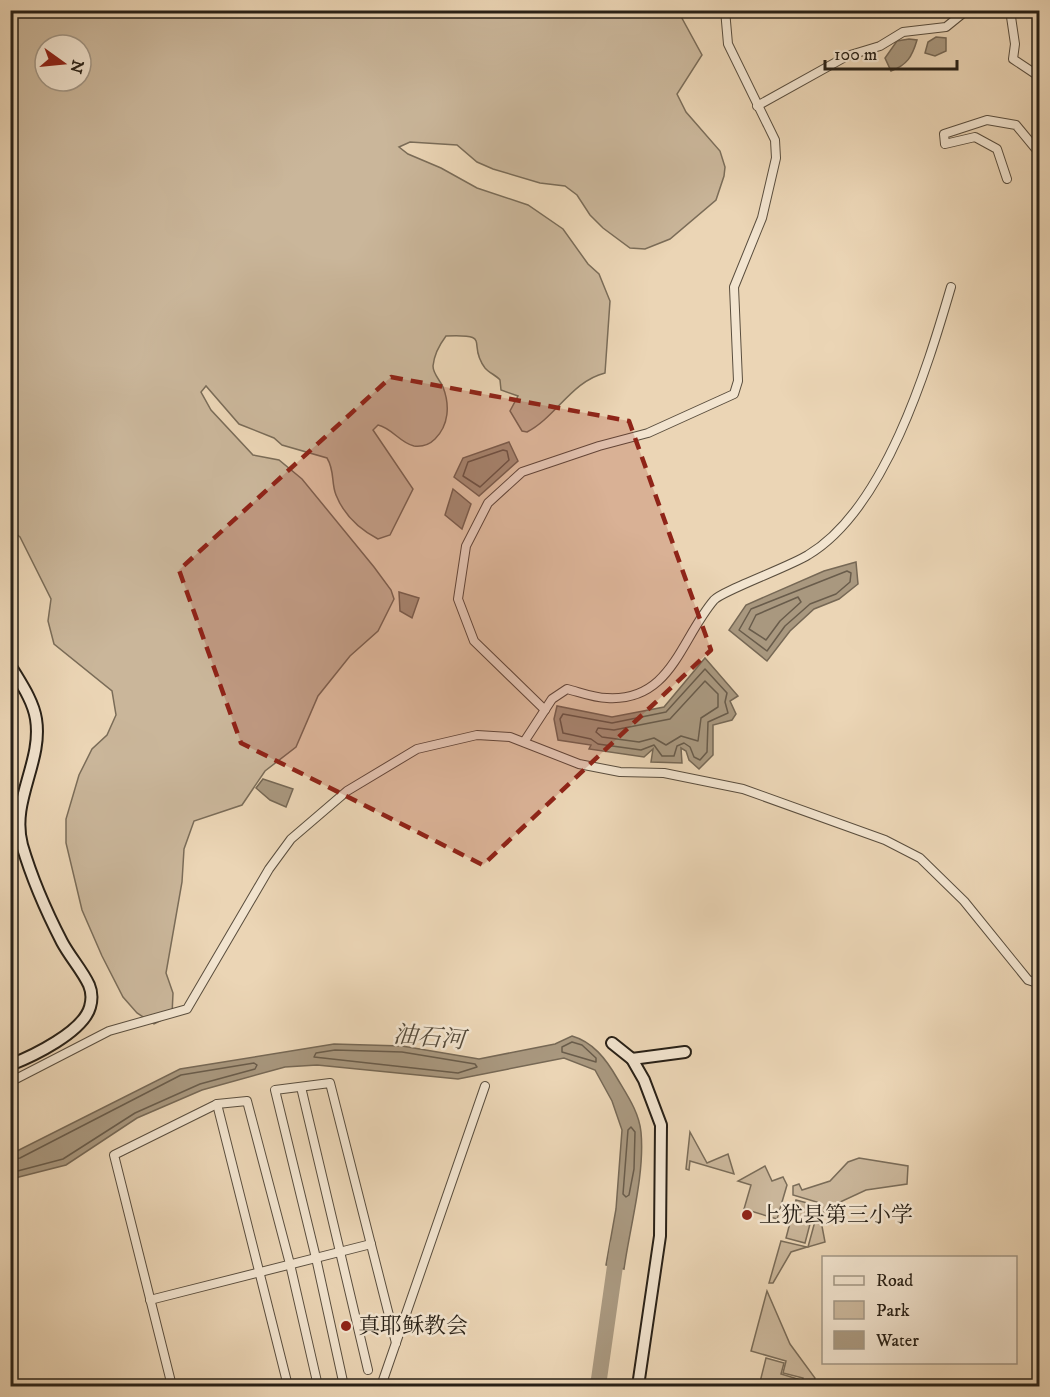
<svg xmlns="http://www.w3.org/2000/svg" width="1050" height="1397" viewBox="0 0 1050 1397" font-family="'IM FELL DW Pica','Noto Serif SC',serif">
<rect width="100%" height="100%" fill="#ebd5b5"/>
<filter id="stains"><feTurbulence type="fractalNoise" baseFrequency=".00333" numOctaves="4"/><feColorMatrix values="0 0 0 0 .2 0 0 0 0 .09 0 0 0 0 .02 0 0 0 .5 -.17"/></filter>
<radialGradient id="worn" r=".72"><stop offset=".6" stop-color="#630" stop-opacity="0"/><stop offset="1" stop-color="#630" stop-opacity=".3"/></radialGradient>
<!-- green -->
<g fill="#cab69a" stroke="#7a6c58" stroke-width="1.5" fill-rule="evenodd">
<path d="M 11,11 L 678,11 L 702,55 L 677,94 L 686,112 L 720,151 L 725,167 L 724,176 L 716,200 L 670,239 L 645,249 L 630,248 L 603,228 L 590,215 L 577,195 L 565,186 L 540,183 L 493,169 L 477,162 L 457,145 L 410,142 L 399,147 L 408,154 L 441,168 L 477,188 L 528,205 L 563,229 L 588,264 L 599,274 L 610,301 L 605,373 C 572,381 555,418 527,432 L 522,431 L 510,411 L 518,396 L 501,390 L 500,380 C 496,375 489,373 485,368 C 466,343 494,334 446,336 C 440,344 434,355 433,366 C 433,374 440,380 443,387 C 450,405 449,425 435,439 C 430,444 422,447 414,446 C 400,443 392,428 378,425 L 373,430 L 413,489 L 390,535 L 378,539 C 359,529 344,515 336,495 C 331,483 335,471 327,458 L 282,445 L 274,438 L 239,424 L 206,386 L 201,392 L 211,410 L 253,455 L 279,460 L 302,479 L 374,567 L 391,590 L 394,599 L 378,631 L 350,656 L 318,696 L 296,747 L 265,771 L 242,805 L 194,821 L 184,849 L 182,882 L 166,973 L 173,993 L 172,1015 L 154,1024 L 137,1013 L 123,997 L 102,956 L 82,910 L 66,843 L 66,819 L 79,775 L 92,749 L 107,735 L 116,715 L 112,691 L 54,644 L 48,621 L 51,599 L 20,537 L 11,530 ZM 45,45 L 81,45 L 81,81 L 45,81 Z"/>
<path d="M 690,1132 L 707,1163 L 728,1154 L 734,1174 L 690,1161 L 689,1170 L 686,1169 Z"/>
<path d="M 859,1158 L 908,1166 L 907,1184 L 866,1190 L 825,1209 L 821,1221 L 825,1242 L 808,1247 L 820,1203 L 793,1195 L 793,1186 L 799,1184 L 802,1190 L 830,1181 L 848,1162 Z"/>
<path d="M 765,1166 L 772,1181 L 783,1177 L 787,1185 L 777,1219 L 744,1209 L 751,1185 L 738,1181 Z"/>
<path d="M 796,1200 L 815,1205 L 805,1243 L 786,1238 Z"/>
<path d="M 781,1241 L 807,1247 L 791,1252 L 773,1283 L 769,1283 Z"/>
<path d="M 767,1291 L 790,1344 L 815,1378 L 812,1386 L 801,1386 L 803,1378 L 783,1373 L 786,1361 L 751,1351 Z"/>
<path d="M 766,1358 L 784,1363 L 781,1374 L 801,1380 L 799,1386 L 759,1386 Z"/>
</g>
<!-- water -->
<g fill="#a9987f" stroke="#766855" stroke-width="1.5">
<path d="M 936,37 L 946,38 L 946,51 L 935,56 L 925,53 L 928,42 Z"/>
<path d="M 909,39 L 917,40 C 912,57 907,65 891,71 L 885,58 L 897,41 Z"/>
<path d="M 509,442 L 518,461 L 479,496 L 454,477 L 463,458 Z"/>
<path d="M 453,489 L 471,504 L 462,529 L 445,515 Z"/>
<path d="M 856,562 L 858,584 L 839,599 L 814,609 L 790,631 L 767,661 L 729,630 L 746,605 L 824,571 Z"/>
<path d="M 399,592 L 419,598 L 412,618 L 400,611 Z"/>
<path d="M 705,658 L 738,696 L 730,701 L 736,714 L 732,720 L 713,725 L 713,755 L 699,769 L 689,760 L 686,751 L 681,748 L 682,763 L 651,762 L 653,749 L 644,757 L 589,749 L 591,745 L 558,740 L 554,719 L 557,706 L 612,717 L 664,707 Z"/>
<path d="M 263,779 L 293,789 L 286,807 L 270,800 L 256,788 Z"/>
<path d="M 572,1036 C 593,1042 606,1059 617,1078 C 627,1095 639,1112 641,1132 C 645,1174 630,1226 624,1269 L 606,1265 L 616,1209 L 622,1130 L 612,1101 L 595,1070 L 564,1058 L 458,1079 L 317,1065 L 285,1067 L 202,1090 L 137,1118 L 66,1165 L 11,1179 L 11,1154 L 180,1069 L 334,1044 L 402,1046 L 479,1059 L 555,1044 Z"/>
</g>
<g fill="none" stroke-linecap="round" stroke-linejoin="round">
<!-- shore -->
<g stroke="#695c4b" stroke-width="1.5">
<path d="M 503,450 L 507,451 L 509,460 L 480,487 L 463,476 L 468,462 Z"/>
<path d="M 847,571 L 851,573 L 850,582 L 836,594 L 810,604 L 785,626 L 767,651 L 739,630 L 751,609 Z"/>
<path d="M 798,597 L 801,602 L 780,621 L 766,640 L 749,629 L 756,615 Z"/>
<path d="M 705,669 L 727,693 L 725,702 L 728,713 L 708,722 L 707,752 L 700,760 L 694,757 L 690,747 L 684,743 L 677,746 L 674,756 L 662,756 L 654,745 L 641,750 L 598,744 L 591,739 L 563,733 L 560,719 L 563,714 L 612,723 L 666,712 Z"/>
<path d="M 705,681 L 718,694 L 718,707 L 701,718 L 698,741 L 681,736 L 666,745 L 654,738 L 639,742 L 602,737 L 596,732 L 598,728 L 614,730 L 670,719 Z"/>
<path d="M 572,1042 L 582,1045 L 596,1058 L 596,1062 L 562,1052 L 562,1047 Z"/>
<path d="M 335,1050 L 402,1052 L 475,1064 L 477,1067 L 458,1073 L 314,1057 L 316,1053 Z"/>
<path d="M 631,1127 L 635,1132 L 634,1169 L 629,1195 L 626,1197 L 623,1194 L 628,1130 Z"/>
<path d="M 10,1160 L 20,1158 L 181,1075 L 254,1063 L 257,1065 L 255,1069 L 200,1084 L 135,1113 L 63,1159 L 10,1173"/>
</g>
<!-- river -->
<path stroke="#a9987f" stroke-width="16" d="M 598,1386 L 618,1245"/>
<!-- street casing -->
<g stroke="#5a4e3e" stroke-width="10">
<g id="street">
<path d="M 1010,10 L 1015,44 L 1013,59 L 1040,77"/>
<path d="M 757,106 L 847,56 L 880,46 L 903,32 L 946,27 L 967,10"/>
<path d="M 1007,179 L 997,149 L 975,137 L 945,144 L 944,134 L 987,120 L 1016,125 L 1040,154"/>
<path d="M 545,710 L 474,641 L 458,599 L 466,546 L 488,503 L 522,472 L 599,446 L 648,433 L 734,394 L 738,381 L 734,287 L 762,218 L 776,158 L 775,140 L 728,44 L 725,10"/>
<path d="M 524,742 L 552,699 L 567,689 C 579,692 594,698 607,698 C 671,702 680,640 714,600 C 722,591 791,566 808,555 C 885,509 927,369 951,287"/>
<path d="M 10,1082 L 109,1031 L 187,1009 L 269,869 L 291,839 L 347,791 L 417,749 L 477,735 L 510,737 L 579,764 L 620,772 L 664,773 L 743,789 L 885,840 L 920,858 L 964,901 L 1028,980 L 1040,984"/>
<path d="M 301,1087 L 368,1370"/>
<path d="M 217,1104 L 288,1386"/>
<path d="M 150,1300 L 371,1244"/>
<path d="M 172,1386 L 114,1155 L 217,1104 L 247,1101 L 290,1264 L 318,1386"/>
<path d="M 344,1386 L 316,1258 L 275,1090 L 330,1083 L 396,1343"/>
<path d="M 381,1386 L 485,1086"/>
</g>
</g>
<!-- secondary casing -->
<g stroke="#292117" stroke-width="14">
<g id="secondary">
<path d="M 10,665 C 20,682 33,700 36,719 C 43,762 10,801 22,845 C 32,879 46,911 62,942 C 70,957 82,970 89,985 C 92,992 92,1000 90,1007 C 83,1032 33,1056 10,1065"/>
<path d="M 612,1043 L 632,1059 L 644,1080 L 661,1125 L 660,1236 L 638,1386"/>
<path d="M 632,1059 L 685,1052"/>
</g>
</g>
<!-- street -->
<use href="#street" stroke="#f2e4cf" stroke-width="8"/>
<!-- secondary -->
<use href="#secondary" stroke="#f2e4cf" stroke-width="10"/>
</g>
<!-- marked area -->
<path fill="#8f2418" fill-opacity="0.2" stroke="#8f2418" stroke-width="4.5" stroke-dasharray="12 8" stroke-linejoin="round" d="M 391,377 L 629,421 L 711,650 L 483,865 L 241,743 L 179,570 Z"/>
<!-- markers -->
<g fill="#8f2418" stroke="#f2e4cf" stroke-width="2">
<circle cx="747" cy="1215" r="6"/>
<circle cx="346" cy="1326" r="6"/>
</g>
<g text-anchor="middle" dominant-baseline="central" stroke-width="5" stroke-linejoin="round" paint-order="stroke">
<!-- poi labels -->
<g font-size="22" fill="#292117" stroke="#f2e4cf" text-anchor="start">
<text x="759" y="1215">上犹县第三小学</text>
<text x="358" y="1326">真耶稣教会</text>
</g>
<!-- water labels -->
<g font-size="24" font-style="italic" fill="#564b3b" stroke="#f2e4cf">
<text transform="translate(429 1038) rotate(5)">油石河</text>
</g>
</g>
<!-- margin -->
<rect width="1050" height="1397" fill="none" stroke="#ebd5b5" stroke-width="36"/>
<rect x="12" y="12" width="1026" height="1373" fill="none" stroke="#292117" stroke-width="3"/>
<rect x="18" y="18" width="1014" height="1361" fill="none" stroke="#292117" stroke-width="1.5"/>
<!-- legend -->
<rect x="822" y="1256" width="195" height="108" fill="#f2e4cf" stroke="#a29685" stroke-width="1.5"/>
<rect x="834" y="1276" width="30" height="9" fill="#f2e4cf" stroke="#a29685" stroke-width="1.5"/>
<text x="876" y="1286" font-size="18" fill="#292117">Road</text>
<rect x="834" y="1301" width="30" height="18" fill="#cab69a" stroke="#a29685" stroke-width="1.5"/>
<text x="876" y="1316" font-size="18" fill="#292117">Park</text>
<rect x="834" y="1331" width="30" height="18" fill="#a9987f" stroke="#a29685" stroke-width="1.5"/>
<text x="876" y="1346" font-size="18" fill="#292117">Water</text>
<!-- north arrow -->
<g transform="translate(63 63) rotate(105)"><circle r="28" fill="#f2e4cf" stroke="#a29685" stroke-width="1.5"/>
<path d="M0-4.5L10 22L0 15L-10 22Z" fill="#8f2418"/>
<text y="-9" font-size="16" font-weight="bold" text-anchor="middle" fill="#292117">N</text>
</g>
<!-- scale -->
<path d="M825 60v9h132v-9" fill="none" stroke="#292117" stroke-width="3"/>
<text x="834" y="60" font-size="18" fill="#292117" stroke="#f2e4cf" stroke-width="4.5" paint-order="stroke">100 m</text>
<rect width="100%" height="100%" filter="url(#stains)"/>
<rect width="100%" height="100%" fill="url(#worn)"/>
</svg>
